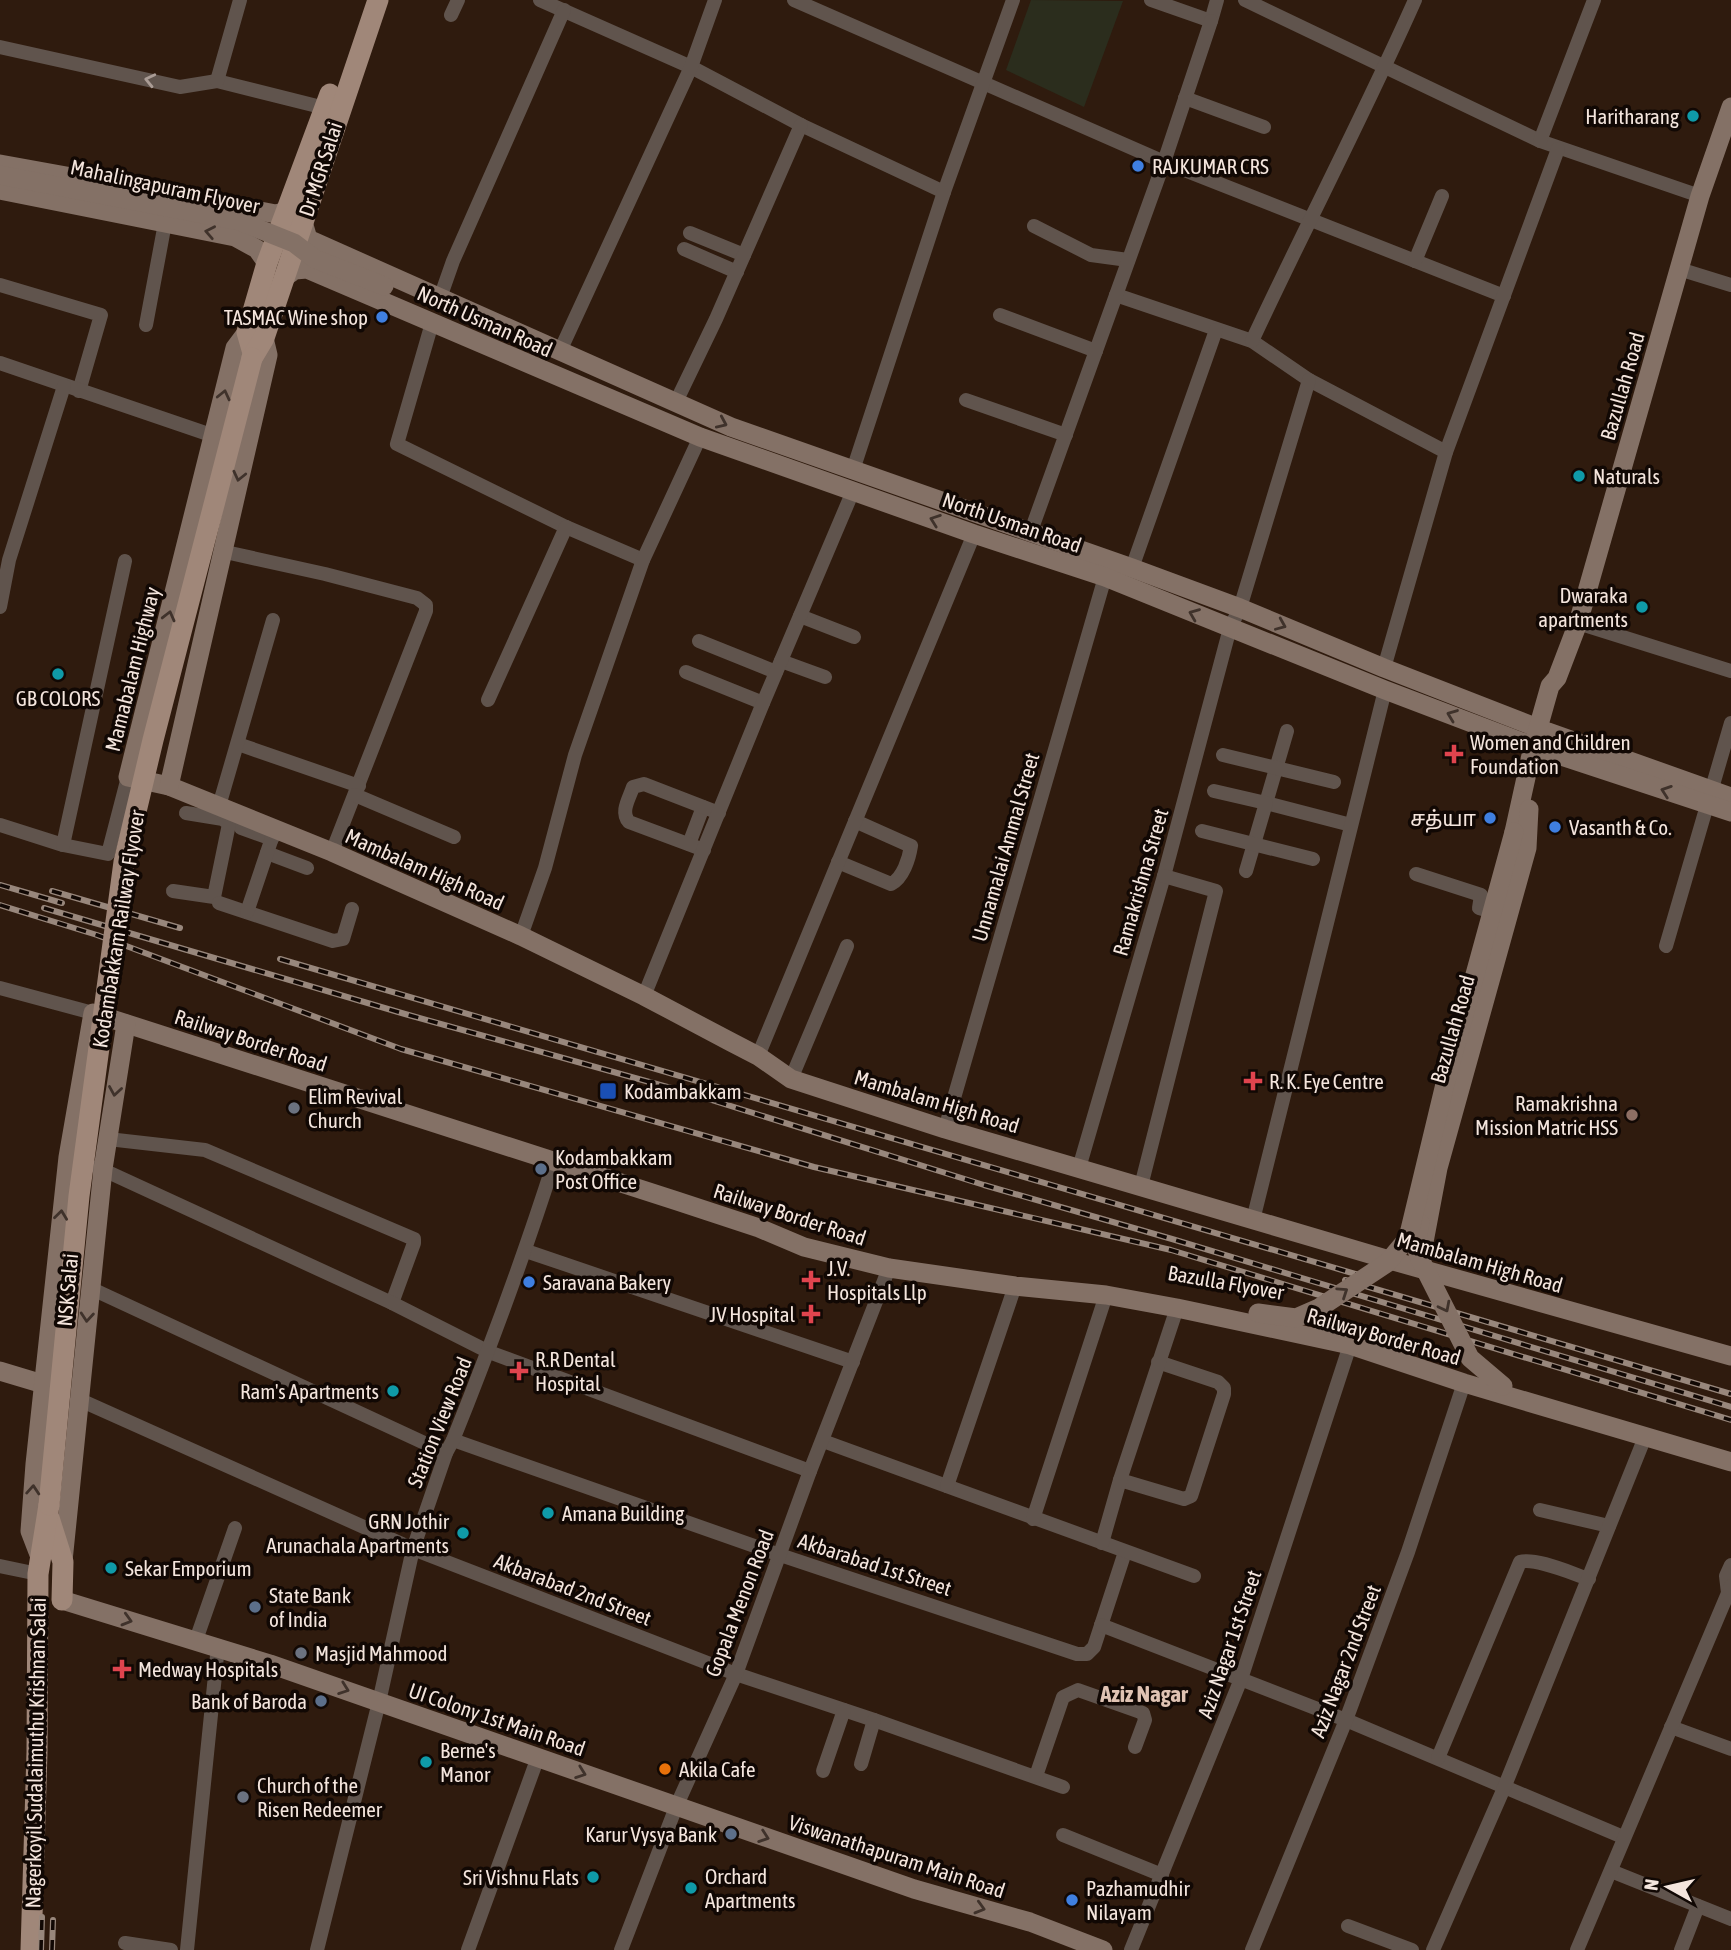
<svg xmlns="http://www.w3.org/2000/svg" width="1731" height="1950" viewBox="0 0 1731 1950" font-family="'Asap Condensed','Noto Sans Tamil',sans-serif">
<rect width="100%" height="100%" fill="#2f1b0e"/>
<!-- green -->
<path fill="#2b2d1d" d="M 1031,0 L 1123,1 L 1084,107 L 1006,70 Z"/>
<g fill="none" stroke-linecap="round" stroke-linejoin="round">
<!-- street -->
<g stroke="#60544d" stroke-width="14">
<path d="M 540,0 L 691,67 L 801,125 L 944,192"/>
<path d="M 794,0 L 1164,162 L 1504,296"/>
<path d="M 1151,0 L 1211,21 L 1217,0"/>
<path d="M 1245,0 L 1540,141 L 1700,196"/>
<path d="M 451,15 L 458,0"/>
<path d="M 0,47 L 180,87 L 217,81 L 325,108"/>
<path d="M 217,81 L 240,0"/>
<path d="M 1185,98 L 1264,127"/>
<path d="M 1540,141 L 1594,0"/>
<path d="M 1034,226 L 1091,255 L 1128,260"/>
<path d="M 690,233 L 744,255"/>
<path d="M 684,249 L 737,272"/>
<path d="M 1415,261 L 1442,196"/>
<path d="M 1679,269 L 1731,285"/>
<path d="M 0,285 L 101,315 L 79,391"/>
<path d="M 1116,295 L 1252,341 L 1309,380 L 1446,452"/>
<path d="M 440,298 L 453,261 L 564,10"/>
<path d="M 1000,315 L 1096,351"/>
<path d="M 432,323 L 397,444 L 566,527 L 643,560"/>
<path d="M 146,325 L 165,223"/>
<path d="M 1252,341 C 1305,227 1364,115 1415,0"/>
<path d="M 560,351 L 691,67 L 715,0"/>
<path d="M 0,363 L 214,436"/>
<path d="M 966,400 L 1066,435"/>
<path d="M 676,402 L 716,319 L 801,125"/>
<path d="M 853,470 L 944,192 L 1013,0"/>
<path d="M 1031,531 L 1164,162 L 1211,21"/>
<path d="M 221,551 L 325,574 L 417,598 L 426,605 L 426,611 L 332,852"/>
<path d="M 1132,568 L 1216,330"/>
<path d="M 0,607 L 9,560 L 64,386"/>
<path d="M 800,616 L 854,637"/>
<path d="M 1578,623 L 1731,671"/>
<path d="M 699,641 L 776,672"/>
<path d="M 781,661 L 825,677"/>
<path d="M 1384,668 L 1446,452 L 1558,149"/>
<path d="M 686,672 L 763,703"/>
<path d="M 488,700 L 566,527"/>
<path d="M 1287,731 L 1266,803 L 1351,825"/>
<path d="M 238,744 L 359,786"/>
<path d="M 1223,755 L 1334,782"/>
<path d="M 1214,791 L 1266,803 L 1246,871"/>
<path d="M 355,795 L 454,837"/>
<path d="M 219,806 L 273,620"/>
<path d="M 0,825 L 63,845 L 108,854 L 128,777"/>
<path d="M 241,828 L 272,839"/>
<path d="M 1202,831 L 1313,859"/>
<path d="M 689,844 L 703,807"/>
<path d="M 63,845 L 125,561"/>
<path d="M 704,850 L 629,822 C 620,812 629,799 633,787 L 644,784 L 719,813"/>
<path d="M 267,853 L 307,868"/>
<path d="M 838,862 L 891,884 C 903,878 909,859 911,846 L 855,821"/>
<path d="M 1416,874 L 1481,895 L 1479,908 L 1486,910"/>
<path d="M 173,891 L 214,897 L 229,824 L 223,819 L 186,813"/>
<path d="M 219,903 L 333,941 L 343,939 L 352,909"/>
<path d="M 247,912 L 275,829"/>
<path d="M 521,936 L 545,868 L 575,755 L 643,560 L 700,437"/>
<path d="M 1666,946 L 1731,723"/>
<path d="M 0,988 L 93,1013"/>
<path d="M 644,996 L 763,703 L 853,491"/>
<path d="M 758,1056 L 974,534"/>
<path d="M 791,1079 L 847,946"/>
<path d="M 945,1129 L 1105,577"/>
<path d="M 108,1139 L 205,1150 L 414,1239 L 414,1243 L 392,1303"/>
<path d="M 97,1167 L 392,1303 L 489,1352 L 810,1471"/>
<path d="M 1079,1168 L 1164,876 L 1230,628 L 1240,608 L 1309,380"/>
<path d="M 1141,1186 L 1216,891 L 1164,876"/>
<path d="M 1253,1220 L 1385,690"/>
<path d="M 526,1251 L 853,1362"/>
<path d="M 90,1288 L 446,1453"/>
<path d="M 80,1400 L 413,1549 L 736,1674 L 874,1720 L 1063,1787"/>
<path d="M 453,1440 L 780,1555 L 1077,1654 L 1087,1654 L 1094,1647 L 1125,1552"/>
<path d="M 823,1441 L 1194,1576"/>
<path d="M 1120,1480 L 1184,1499 L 1191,1496 L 1224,1394 L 1224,1388 L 1218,1382 L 1158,1362"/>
<path d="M 947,1486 L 1015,1286"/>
<path d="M 1540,1510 L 1609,1526"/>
<path d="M 1033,1519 L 1106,1295"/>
<path d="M 1102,1543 L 1120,1480 L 1177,1308"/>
<path d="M 0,1566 L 38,1574"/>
<path d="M 1728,1593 L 1726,1576 L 1731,1565"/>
<path d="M 1101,1625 L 1346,1720 L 1623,1837"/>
<path d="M 196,1640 L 235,1528"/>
<path d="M 1671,1727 L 1731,1749"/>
<path d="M 1438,1758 L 1520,1562 C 1535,1557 1573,1574 1589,1579"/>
<path d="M 861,1764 L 874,1720"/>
<path d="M 823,1771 L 844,1710"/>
<path d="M 1036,1776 L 1063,1697 L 1078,1690 L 1143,1713 L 1145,1720 L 1135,1747"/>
<path d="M 1063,1835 L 1162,1875"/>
<path d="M 1611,1871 L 1731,1919"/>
<path d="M 1348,1926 L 1412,1950"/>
<path d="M 125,1943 L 171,1950"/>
<path d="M 187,1950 L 218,1646"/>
<path d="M 317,1950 L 379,1702 L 413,1549 L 446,1453 L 453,1440 C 490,1348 524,1256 554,1162"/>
<path d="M 468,1950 L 538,1757"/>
<path d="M 621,1950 L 676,1807 L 736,1674 L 810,1471 L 889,1268"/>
<path d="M 1131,1950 L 1241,1679 L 1350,1345"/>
<path d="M 1252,1950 L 1346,1720 L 1408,1552 L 1464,1383"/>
<path d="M 1433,1950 L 1504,1788 L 1645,1437"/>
<path d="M 1577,1950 L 1731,1586"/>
<path d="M 1681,1950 L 1698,1906"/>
</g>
<!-- secondary -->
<g stroke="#847166" stroke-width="19">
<path d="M 0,164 L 276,214 L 286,211"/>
<path d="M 0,190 L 235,237 L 257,249 L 267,263"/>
<path d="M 303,222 L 308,239 L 731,427 L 1132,568 L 1240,608 L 1384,668 L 1548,732 L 1731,797"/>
<path d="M 285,277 L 295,270 L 307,269 L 700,437 L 974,534 L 1105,577 L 1385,690 L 1543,750 L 1731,812"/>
<path d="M 247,332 L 235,348 L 128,777 L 169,786 L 332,852 L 521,936 L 644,996 L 731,1042 L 758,1056 L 791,1079 L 945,1129 L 1393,1261 L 1731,1356"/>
<path d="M 169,786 L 268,355 L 264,338"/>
<path d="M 1514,832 L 1533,746 L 1550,686 L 1557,678 L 1578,623 L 1700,196 L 1731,107"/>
<path d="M 1424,1242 L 1438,1168 L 1527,848 L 1529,809"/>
<path d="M 0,1371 L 43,1384"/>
<path d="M 40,1557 L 30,1531 L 35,1464 L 68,1157 L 93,1013 L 677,1201 L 759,1228 L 804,1247 L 889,1268 L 1015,1286 L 1106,1295 L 1177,1308 L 1350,1345 L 1464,1383 L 1731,1462"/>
<path d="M 63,1561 L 103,1169 L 126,1024"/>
<path d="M 62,1600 L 270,1664 L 914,1889 L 1030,1922 L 1103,1950"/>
</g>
<!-- primary -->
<g stroke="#a08779" stroke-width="21">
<path d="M 253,353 L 247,332 L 267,263 L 330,94"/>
<path d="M 252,358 L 264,338 L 378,0"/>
<path d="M 49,1518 L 63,1562 L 62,1600"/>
<path d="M 31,1950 L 37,1752 L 38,1574 L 49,1505"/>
</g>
<!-- rail casing -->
<g stroke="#98877c" stroke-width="6">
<g id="rail">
<path d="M 0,885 L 62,903"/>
<path d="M 52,891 L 180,928"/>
<path d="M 0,905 L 97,935 L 401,1049 L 814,1167 L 1171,1250 L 1731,1420"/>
<path d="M 44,908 L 405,1014 L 689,1093 L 984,1185 L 1172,1239 L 1731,1407"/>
<path d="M 280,959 L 1359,1275"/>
<path d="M 1345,1280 L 1731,1394"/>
<path d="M 41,1950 L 42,1917"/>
<path d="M 52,1950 L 53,1920"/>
</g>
</g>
<!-- rail -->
<use href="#rail" stroke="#110804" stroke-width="3.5" stroke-dasharray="10" stroke-linecap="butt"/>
<!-- secondary-bridge -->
<g stroke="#847166" stroke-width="19">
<path d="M 0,175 L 239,221 L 294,243 L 315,259 L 384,286"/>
<path d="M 1420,1223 L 1416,1246 L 1419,1257 L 1470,1358 L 1503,1386"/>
<path d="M 1258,1313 L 1296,1318 L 1319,1308 L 1387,1263 L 1408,1238 L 1445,1084 L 1514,832"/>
</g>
<!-- primary-bridge -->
<path stroke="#a08779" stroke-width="21" d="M 49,1505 L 79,1196 L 124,862 L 153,740 L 252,358"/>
</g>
<!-- one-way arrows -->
<defs><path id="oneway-chevron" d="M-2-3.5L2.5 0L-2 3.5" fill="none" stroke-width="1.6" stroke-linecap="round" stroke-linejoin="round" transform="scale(1.75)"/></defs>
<use stroke="#aa9c95" href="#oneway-chevron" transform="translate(150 80) rotate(-167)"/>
<g stroke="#3f322b">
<use href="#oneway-chevron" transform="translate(210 232) rotate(-169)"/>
<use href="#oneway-chevron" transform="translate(224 395) rotate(-77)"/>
<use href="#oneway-chevron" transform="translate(722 423) rotate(24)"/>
<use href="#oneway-chevron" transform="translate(239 476) rotate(103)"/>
<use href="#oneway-chevron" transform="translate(935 520) rotate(-160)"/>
<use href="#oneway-chevron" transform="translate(1194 614) rotate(-158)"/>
<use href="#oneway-chevron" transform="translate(169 616) rotate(-76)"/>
<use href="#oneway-chevron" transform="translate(1281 625) rotate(23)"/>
<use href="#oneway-chevron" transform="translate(1452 715) rotate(-159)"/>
<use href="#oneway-chevron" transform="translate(1666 791) rotate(-161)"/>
<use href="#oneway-chevron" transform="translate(115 1091) rotate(99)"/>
<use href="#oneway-chevron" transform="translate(61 1215) rotate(-83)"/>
<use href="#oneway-chevron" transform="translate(1343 1292) rotate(-34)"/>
<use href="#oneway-chevron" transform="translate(1445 1307) rotate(63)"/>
<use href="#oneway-chevron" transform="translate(87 1317) rotate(95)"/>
<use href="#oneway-chevron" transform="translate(33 1490) rotate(-86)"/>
<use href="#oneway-chevron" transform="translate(127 1620) rotate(16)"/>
<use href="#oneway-chevron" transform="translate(344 1689) rotate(20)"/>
<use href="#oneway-chevron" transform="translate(581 1773) rotate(20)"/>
<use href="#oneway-chevron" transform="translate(764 1837) rotate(19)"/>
<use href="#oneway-chevron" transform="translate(980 1908) rotate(16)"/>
</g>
<!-- markers -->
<g fill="#0f9aa8" stroke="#110804" stroke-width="2.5">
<circle cx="1693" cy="116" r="7"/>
<circle cx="1579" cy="476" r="7"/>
<circle cx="1642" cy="607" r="7"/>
<circle cx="58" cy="674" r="7"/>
<circle cx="393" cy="1391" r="7"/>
<circle cx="548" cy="1513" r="7"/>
<circle cx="463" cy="1533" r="7"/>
<circle cx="111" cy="1568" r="7"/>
<circle cx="426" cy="1762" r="7"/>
<circle cx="593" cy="1877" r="7"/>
<circle cx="691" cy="1888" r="7"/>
</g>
<g fill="#3f7fe0" stroke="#110804" stroke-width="2.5">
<circle cx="1138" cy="166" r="7"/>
<circle cx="382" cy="317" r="7"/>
<circle cx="1490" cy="818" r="7"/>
<circle cx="1555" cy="827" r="7"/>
<circle cx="529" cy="1282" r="7"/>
<circle cx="1072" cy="1900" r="7"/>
</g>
<g fill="#e0444e" stroke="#110804" stroke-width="2.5">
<path d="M1450.5 743.5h7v7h7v7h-7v7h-7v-7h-7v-7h7z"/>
<path d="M1249.5 1070.5h7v7h7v7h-7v7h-7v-7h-7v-7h7z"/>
<path d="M807.5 1269.5h7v7h7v7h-7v7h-7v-7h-7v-7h7z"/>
<path d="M807.5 1303.5h7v7h7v7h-7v7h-7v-7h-7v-7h7z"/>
<path d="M515.5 1360.5h7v7h7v7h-7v7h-7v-7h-7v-7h7z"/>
<path d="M118.5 1658.5h7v7h7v7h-7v7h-7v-7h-7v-7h7z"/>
</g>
<rect fill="#1a4fb4" stroke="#110804" stroke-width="2.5" x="599" y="1082" width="18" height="18" rx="3.5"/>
<g fill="#6b7280" stroke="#110804" stroke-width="2.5">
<circle cx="294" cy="1108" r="7"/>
<circle cx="301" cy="1653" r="7"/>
<circle cx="243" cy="1797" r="7"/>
</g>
<circle fill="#8d6e63" stroke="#110804" stroke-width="2.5" cx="1632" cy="1115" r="7"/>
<g fill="#5c6f8a" stroke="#110804" stroke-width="2.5">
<circle cx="541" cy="1169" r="7"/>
<circle cx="255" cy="1607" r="7"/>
<circle cx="321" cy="1701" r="7"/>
<circle cx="731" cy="1834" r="7"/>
</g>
<circle fill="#e8710a" stroke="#110804" stroke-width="2.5" cx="665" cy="1769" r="7"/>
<g text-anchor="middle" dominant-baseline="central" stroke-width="7" stroke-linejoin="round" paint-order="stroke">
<!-- poi labels -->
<g font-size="21" fill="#f4e5dd" stroke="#110804" text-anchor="start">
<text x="1679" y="116" text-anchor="end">Haritharang</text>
<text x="1152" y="166">RAJKUMAR CRS</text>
<text x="368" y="317" text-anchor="end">TASMAC Wine shop</text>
<text x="1593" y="476">Naturals</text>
<text x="1628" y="595" text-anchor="end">Dwaraka<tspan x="1628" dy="24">apartments</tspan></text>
<text x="58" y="698" text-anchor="middle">GB COLORS</text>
<text x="1470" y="742">Women and Children<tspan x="1470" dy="24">Foundation</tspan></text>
<text x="1476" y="818" text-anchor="end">சத்யா</text>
<text x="1569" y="827">Vasanth &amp; Co.</text>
<text x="1269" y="1081">R. K. Eye Centre</text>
<text x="624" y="1091">Kodambakkam</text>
<text x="308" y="1096">Elim Revival<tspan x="308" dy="24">Church</tspan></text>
<text x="1618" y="1103" text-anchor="end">Ramakrishna<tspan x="1618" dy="24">Mission Matric HSS</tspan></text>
<text x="555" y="1157">Kodambakkam<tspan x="555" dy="24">Post Office</tspan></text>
<text x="827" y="1268">J.V.<tspan x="827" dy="24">Hospitals Llp</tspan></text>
<text x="543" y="1282">Saravana Bakery</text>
<text x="795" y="1314" text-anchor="end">JV Hospital</text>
<text x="535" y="1359">R.R Dental<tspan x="535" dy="24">Hospital</tspan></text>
<text x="379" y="1391" text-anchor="end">Ram's Apartments</text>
<text x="562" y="1513">Amana Building</text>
<text x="449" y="1521" text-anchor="end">GRN Jothir<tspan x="449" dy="24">Arunachala Apartments</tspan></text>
<text x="125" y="1568">Sekar Emporium</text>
<text x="269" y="1595">State Bank<tspan x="269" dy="24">of India</tspan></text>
<text x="315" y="1653">Masjid Mahmood</text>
<text x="138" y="1669">Medway Hospitals</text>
<text x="307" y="1701" text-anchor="end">Bank of Baroda</text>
<text x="440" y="1750">Berne's<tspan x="440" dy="24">Manor</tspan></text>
<text x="679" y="1769">Akila Cafe</text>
<text x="257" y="1785">Church of the<tspan x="257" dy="24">Risen Redeemer</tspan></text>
<text x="717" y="1834" text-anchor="end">Karur Vysya Bank</text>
<text x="705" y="1876">Orchard<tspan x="705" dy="24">Apartments</tspan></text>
<text x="579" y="1877" text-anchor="end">Sri Vishnu Flats</text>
<text x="1086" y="1888">Pazhamudhir<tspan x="1086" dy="24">Nilayam</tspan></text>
</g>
<!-- street labels -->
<g font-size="21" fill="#f4e5dd" stroke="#110804">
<text transform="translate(320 169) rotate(-72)">Dr MGR Salai</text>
<text transform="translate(165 186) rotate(12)">Mahalingapuram Flyover</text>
<text transform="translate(485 321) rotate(24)">North Usman Road</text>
<text transform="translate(1622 386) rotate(-74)">Bazullah Road</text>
<text transform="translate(1012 522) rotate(19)">North Usman Road</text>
<text transform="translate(132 669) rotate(-76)">Mamabalam Highway</text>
<text transform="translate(1005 847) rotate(-74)">Unnamalai Ammal Street</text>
<text transform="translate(425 869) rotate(24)">Mambalam High Road</text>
<text transform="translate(1140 882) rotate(-74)">Ramakrishna Street</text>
<text transform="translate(118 929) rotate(-81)">Kodambakkam Railway Flyover</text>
<text transform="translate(1452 1029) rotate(-74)">Bazullah Road</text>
<text transform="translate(251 1040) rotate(18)">Railway Border Road</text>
<text transform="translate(937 1101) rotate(17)">Mambalam High Road</text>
<text transform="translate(790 1214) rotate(18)">Railway Border Road</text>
<text transform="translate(1480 1262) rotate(16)">Mambalam High Road</text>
<text transform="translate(1226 1282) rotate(10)">Bazulla Flyover</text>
<text transform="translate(67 1290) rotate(-85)">NSK Salai</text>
<text transform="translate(1384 1336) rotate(16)">Railway Border Road</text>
<text transform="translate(439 1422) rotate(-68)">Station View Road</text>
<text transform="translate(875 1564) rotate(18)">Akbarabad 1st Street</text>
<text transform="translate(573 1589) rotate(21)">Akbarabad 2nd Street</text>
<text transform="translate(739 1603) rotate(-69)">Gopala Menon Road</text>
<text transform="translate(1229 1644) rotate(-71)">Aziz Nagar 1st Street</text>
<text transform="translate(1345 1661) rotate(-69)">Aziz Nagar 2nd Street</text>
<text transform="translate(497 1719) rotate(19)">UI Colony 1st Main Road</text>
<text transform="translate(35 1753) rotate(-89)">Nagerkoyil Sudalaimuthu Krishnan Salai</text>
<text transform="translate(897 1856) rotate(18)">Viswanathapuram Main Road</text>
</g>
<!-- neighbourhood labels -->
<g font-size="23" font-weight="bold" fill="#e0c3b3" stroke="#110804">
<text x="1144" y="1694">Aziz Nagar</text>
</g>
</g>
<!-- north arrow -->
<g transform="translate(1668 1887) rotate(278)" stroke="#110804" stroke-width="5" paint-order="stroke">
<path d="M0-5L12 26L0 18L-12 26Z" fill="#f4e5dd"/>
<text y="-10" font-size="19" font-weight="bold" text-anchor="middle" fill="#f4e5dd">N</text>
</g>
</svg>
